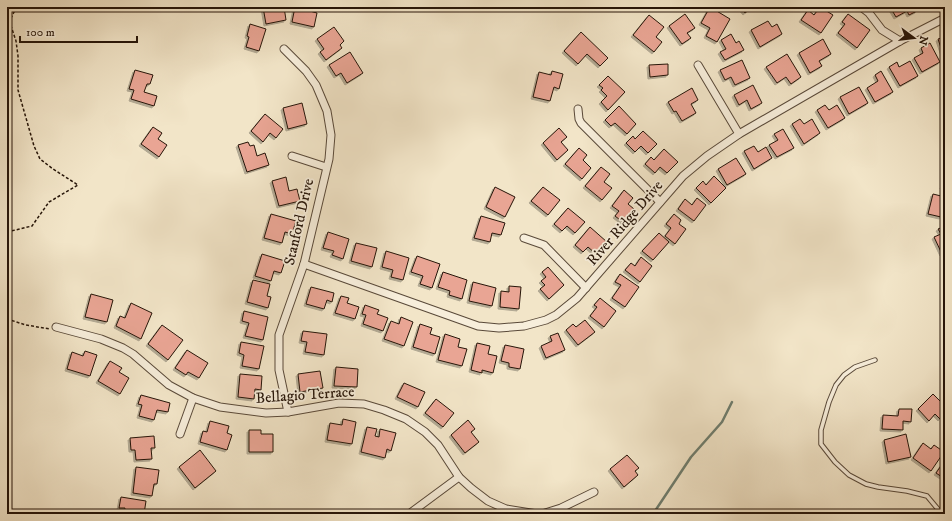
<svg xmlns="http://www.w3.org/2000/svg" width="952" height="521" viewBox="0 0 952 521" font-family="'IM FELL DW Pica',serif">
<defs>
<filter id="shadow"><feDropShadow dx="-2" dy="2" stdDeviation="0" flood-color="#0004"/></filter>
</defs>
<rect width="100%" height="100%" fill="#f2e5c8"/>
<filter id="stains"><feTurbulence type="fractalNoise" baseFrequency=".005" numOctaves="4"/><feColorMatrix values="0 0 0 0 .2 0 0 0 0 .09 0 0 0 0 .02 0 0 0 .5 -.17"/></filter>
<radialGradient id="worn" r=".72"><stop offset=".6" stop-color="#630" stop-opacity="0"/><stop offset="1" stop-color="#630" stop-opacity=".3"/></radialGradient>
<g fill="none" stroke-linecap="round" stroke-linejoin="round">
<!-- stream -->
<path stroke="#6d7c6d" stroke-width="2.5" d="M 653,514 L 691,457 L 722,422 L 732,402"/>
</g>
<!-- building -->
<g fill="#e9a594" stroke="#261509" filter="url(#shadow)">
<path d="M 263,7 L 284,7 L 286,20 L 266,24 Z"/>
<path d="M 295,7 L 307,7 L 306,10 L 317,13 L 314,27 L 292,22 Z"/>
<path d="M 710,7 L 730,19 L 717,42 L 706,36 L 710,28 L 701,23 Z"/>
<path d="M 740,7 L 751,7 L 751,8 L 745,13 Z"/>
<path d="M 820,7 L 833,15 L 821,33 L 801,20 L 808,10 L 814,15 Z"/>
<path d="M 890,7 L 915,7 L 917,11 L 909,15 L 907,11 L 896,17 Z"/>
<path d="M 685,14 L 695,28 L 687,33 L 691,38 L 682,44 L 669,26 Z"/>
<path d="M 848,14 L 870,30 L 857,48 L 838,33 L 845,24 L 842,22 Z"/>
<path d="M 649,15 L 664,27 L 656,37 L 662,42 L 654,52 L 633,35 Z"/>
<path d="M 768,21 L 772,27 L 777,24 L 782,34 L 760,47 L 751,30 Z"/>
<path d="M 250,24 L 266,29 L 259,51 L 246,47 L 249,37 L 247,36 Z"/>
<path d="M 334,27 L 344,41 L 340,45 L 342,48 L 326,60 L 320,52 L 324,49 L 317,39 Z"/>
<path d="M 581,32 L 608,58 L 600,66 L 587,54 L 578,64 L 564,51 Z"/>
<path d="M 731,34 L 736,43 L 739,41 L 744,50 L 725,60 L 720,52 L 726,49 L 721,40 Z"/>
<path d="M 945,37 L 945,57 L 944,57 L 938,39 Z"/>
<path d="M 823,39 L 831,54 L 819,61 L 822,66 L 810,73 L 799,53 Z"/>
<path d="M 930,43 L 940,62 L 922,72 L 914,58 L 923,53 L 921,48 Z"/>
<path d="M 350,52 L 363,73 L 347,83 L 341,73 L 336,76 L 329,65 Z"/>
<path d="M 787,54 L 801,77 L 791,84 L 786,77 L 777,83 L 766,67 Z"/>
<path d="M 742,60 L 750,78 L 735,85 L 731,77 L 725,80 L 720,70 Z"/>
<path d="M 910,61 L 918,76 L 900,86 L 889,67 L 897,62 L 899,67 Z"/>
<path d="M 668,64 L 668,75 L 650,77 L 649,65 Z"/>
<path d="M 135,70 L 153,75 L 150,84 L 147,84 L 144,92 L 157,96 L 154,106 L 131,99 L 134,90 L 129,89 Z"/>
<path d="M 552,71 L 563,74 L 559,89 L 554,87 L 550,101 L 533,97 L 539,72 L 551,75 Z"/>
<path d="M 881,71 L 893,92 L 875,102 L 867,88 L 878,81 L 875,75 Z"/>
<path d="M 608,76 L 625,92 L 608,110 L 601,102 L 607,96 L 601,90 L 603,88 L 599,85 Z"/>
<path d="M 753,85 L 762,103 L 751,109 L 747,100 L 739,105 L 734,95 Z"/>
<path d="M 859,87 L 868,103 L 849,114 L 840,97 Z"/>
<path d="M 692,88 L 698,100 L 691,104 L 696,113 L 682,121 L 676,111 L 674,112 L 668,102 Z"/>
<path d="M 302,103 L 307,124 L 288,129 L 283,108 Z"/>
<path d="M 825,105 L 829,110 L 837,105 L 845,118 L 828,128 L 817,110 Z"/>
<path d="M 619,106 L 636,124 L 627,134 L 615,123 L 611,126 L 605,120 Z"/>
<path d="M 265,114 L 283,129 L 276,138 L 270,133 L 263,142 L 251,131 Z"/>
<path d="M 800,119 L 804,124 L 812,119 L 820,133 L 804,144 L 792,124 Z"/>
<path d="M 153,127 L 162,133 L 158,139 L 167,145 L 159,157 L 141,144 Z"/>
<path d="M 559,128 L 567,137 L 561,142 L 568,150 L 557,160 L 543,143 Z"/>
<path d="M 783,129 L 794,148 L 777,157 L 769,145 L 778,140 L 774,134 Z"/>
<path d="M 643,131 L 657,144 L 648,153 L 641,146 L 635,152 L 626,143 L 633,136 L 635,139 Z"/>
<path d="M 248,142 L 250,146 L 254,145 L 257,156 L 265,153 L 269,165 L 247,172 L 238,145 Z"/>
<path d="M 754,146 L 758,152 L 766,147 L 772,158 L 754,169 L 744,151 Z"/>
<path d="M 579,148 L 587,155 L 583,160 L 591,168 L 582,179 L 565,164 Z"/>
<path d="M 664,149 L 678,162 L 667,173 L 660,167 L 655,173 L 645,164 L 651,157 L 654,160 Z"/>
<path d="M 736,158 L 746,174 L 727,185 L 718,169 Z"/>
<path d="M 601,167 L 610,174 L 604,182 L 612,188 L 602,200 L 585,186 Z"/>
<path d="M 714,176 L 726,188 L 711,203 L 696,188 L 703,181 L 706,185 Z"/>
<path d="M 286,177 L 289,191 L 297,189 L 300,201 L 279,206 L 272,181 Z"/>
<path d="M 945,178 L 945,188 L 942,187 Z"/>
<path d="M 495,187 L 515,197 L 505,217 L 486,207 Z"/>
<path d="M 543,187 L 560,200 L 548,215 L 531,201 Z"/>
<path d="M 624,190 L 633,198 L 628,204 L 634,209 L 624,223 L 615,216 L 619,211 L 612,206 Z"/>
<path d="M 933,194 L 945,197 L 945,206 L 944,206 L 941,217 L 928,214 Z"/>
<path d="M 697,198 L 706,205 L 694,221 L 678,209 L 685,199 L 692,205 Z"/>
<path d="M 568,208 L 585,222 L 575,233 L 567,226 L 562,231 L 554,224 Z"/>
<path d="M 271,214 L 296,221 L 292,234 L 285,232 L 282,243 L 264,238 Z"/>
<path d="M 674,214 L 681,220 L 679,224 L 686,229 L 675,244 L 665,236 L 671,228 L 666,224 Z"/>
<path d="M 481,216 L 505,223 L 501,235 L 492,233 L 490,242 L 474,238 Z"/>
<path d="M 945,226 L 945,253 L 942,254 L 934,237 L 941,234 L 938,229 Z"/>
<path d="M 590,227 L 607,242 L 596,254 L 588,247 L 583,252 L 575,245 Z"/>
<path d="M 328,232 L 349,239 L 343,259 L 332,255 L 334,251 L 323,248 Z"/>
<path d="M 659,233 L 669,242 L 653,260 L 642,251 Z"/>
<path d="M 356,243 L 377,248 L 372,267 L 351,261 Z"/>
<path d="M 386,251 L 409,258 L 403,280 L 391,277 L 393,270 L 382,267 Z"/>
<path d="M 262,254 L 285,261 L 281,273 L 274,271 L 271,281 L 255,276 Z"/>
<path d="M 417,256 L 440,264 L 432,288 L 420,284 L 423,276 L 411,272 Z"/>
<path d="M 641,257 L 652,266 L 640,282 L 625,270 L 631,263 L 635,266 Z"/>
<path d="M 548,267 L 564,285 L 549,299 L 540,289 L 545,285 L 541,281 L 546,277 L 542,272 Z"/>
<path d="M 443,272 L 467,280 L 462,299 L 449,295 L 450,291 L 438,287 Z"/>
<path d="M 620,274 L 639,287 L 625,307 L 612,298 L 621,285 L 615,282 Z"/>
<path d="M 253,280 L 270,284 L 267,296 L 271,297 L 268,308 L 247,302 Z"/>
<path d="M 473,282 L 496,288 L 492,306 L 469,301 Z"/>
<path d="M 509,286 L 521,287 L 519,309 L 500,307 L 501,291 L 509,292 Z"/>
<path d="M 311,287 L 334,293 L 332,302 L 327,300 L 324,309 L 306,304 Z"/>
<path d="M 91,294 L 113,300 L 107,322 L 85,317 Z"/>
<path d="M 341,296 L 349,298 L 347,303 L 359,307 L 355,319 L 335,313 Z"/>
<path d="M 600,298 L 616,311 L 604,327 L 590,316 L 597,307 L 594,305 Z"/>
<path d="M 131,303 L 152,313 L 141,339 L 116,326 L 120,316 L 125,318 Z"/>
<path d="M 365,305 L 379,310 L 377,314 L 388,318 L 383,331 L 363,324 L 366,315 L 362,314 Z"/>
<path d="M 244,311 L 268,317 L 263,340 L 245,336 L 249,323 L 242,321 Z"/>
<path d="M 401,317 L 413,322 L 404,346 L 384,339 L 391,321 L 399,324 Z"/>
<path d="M 585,320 L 595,332 L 578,345 L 566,330 L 573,324 L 576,327 Z"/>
<path d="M 420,324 L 432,328 L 430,334 L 440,337 L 435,354 L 413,347 Z"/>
<path d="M 162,325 L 183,340 L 168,360 L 148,344 Z"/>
<path d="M 303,331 L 327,334 L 324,355 L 305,352 L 307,342 L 301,341 Z"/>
<path d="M 558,333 L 565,350 L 546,358 L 541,346 L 552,341 L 550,336 Z"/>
<path d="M 445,334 L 460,339 L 458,347 L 467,349 L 462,366 L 438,360 Z"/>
<path d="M 241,342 L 264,346 L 259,369 L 242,366 L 244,355 L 239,353 Z"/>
<path d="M 477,343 L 490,346 L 488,354 L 497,356 L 493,373 L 482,370 L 482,373 L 471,370 Z"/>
<path d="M 505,345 L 524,349 L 520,369 L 509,367 L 509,363 L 501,361 Z"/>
<path d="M 187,350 L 208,363 L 199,378 L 188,372 L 186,375 L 175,368 Z"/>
<path d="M 85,351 L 97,355 L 90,376 L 67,369 L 72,352 L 83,356 Z"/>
<path d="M 110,361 L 122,368 L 119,372 L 129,378 L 120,394 L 98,381 Z"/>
<path d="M 336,367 L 358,369 L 357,387 L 334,386 Z"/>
<path d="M 320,371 L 323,388 L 300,392 L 298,374 Z"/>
<path d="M 240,374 L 262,376 L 261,390 L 255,389 L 254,399 L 238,397 Z"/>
<path d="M 404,383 L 425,392 L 418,407 L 397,397 Z"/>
<path d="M 933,394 L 945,406 L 945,414 L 940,419 L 935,414 L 929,421 L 918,409 Z"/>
<path d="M 141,395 L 170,403 L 168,412 L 157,410 L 154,420 L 139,416 L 142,405 L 138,404 Z"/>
<path d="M 436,399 L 454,413 L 443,427 L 425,413 Z"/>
<path d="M 899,409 L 912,409 L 911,422 L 903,421 L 903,430 L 882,429 L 883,415 L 898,416 Z"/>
<path d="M 343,419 L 356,422 L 352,444 L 327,440 L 330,423 L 342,425 Z"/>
<path d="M 468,420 L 475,429 L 471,432 L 479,442 L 465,453 L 451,435 Z"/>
<path d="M 210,421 L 229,426 L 227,433 L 232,435 L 227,450 L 200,442 L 203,431 L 207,432 Z"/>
<path d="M 367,427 L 377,429 L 375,436 L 379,437 L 380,429 L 396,433 L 391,451 L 387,449 L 385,458 L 361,452 Z"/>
<path d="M 249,430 L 261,430 L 261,434 L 273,434 L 273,452 L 249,452 Z"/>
<path d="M 906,434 L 911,457 L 888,462 L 884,440 Z"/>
<path d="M 154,436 L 155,448 L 151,448 L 152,459 L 136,460 L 135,450 L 131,450 L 130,438 Z"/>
<path d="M 923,443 L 931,449 L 934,445 L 944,452 L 931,471 L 913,458 Z"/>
<path d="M 200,450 L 216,471 L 195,488 L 179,467 Z"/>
<path d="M 627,455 L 639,468 L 635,471 L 638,475 L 624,487 L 610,469 Z"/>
<path d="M 945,460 L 945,479 L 936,473 Z"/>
<path d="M 136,467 L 159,470 L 157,484 L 154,484 L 152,496 L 133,493 Z"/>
<path d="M 121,497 L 146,501 L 144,514 L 124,514 L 125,508 L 119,508 Z"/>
</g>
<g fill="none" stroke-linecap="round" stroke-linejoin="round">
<!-- lane casing -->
<g stroke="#594939" stroke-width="5.5">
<path id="lane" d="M 875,360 L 855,367 L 844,375 L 836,385 L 829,402 L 821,430 L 821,444 L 835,462 L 849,475 L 866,484 L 878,487 L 907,491 L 927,496 L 942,514"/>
</g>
<!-- street casing -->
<g stroke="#594939" stroke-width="9">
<g id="street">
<path d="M 861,7 L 869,13 L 882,30 L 900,41"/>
<path d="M 284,49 L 306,71 L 316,85 L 327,111 L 331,135 L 329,159 L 304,264 L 279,335 L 279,370 L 288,412"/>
<path d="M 698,65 L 739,134"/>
<path d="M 578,109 L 579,119 L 581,123 L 660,202"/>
<path d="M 292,156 L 326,167"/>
<path d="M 524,238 L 544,245 L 586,288"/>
<path d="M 304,264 L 478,326 L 499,328 L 524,326 L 546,320 L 556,315 L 577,298 L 683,176 L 707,156 L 739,134 L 900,41 L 945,18"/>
<path d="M 56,327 L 101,339 L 123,348 L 133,354 L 169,385 L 193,398 L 220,407 L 266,413 L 288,412 L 339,403 L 364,404 L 384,410 L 406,419 L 425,432 L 438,445 L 459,477 L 471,488 L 488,501 L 506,509 L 537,514"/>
<path d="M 180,434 L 193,398"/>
<path d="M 409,514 L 459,477"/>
<path d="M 542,514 L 561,508 L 594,492"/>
</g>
</g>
<!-- path -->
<g stroke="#261509" stroke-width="1.5" stroke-dasharray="3 2" stroke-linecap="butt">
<path d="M 7,232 L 32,226 L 49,202 L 78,185 L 53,169 L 40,159 L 34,146 L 18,90 L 18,56 L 16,41 L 11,26 L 11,18 L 14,12 L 20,7"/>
<path d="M 7,319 L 26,325 L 50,329"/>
</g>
<!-- lane -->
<use href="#lane" stroke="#f7eedb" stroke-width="3.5"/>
<!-- street -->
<use href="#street" stroke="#f7eedb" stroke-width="7"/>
</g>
<g text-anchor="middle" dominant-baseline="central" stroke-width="3.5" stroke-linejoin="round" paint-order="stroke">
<!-- street labels -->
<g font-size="15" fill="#261509" stroke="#f7eedb">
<text transform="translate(299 222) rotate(-77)">Stanford Drive</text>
<text transform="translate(625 223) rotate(-49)">River Ridge Drive</text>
<text transform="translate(305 395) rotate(-4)">Bellagio Terrace</text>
</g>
</g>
<!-- margin -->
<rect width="952" height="521" fill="none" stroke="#f2e5c8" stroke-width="24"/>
<rect x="8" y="8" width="936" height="505" fill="none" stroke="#261509" stroke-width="2"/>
<rect x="12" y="12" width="928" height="497" fill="none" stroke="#261509"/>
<!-- north arrow -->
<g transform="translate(914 38) rotate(105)" stroke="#f7eedb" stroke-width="3" paint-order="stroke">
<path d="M0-3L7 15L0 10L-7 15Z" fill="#261509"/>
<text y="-6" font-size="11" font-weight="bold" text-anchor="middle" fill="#261509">N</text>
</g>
<!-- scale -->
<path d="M20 36v6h117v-6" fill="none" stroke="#261509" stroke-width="2"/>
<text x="26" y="36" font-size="12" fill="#261509" stroke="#f7eedb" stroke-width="3" paint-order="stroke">100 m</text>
<rect width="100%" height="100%" filter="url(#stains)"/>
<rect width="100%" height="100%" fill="url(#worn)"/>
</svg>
